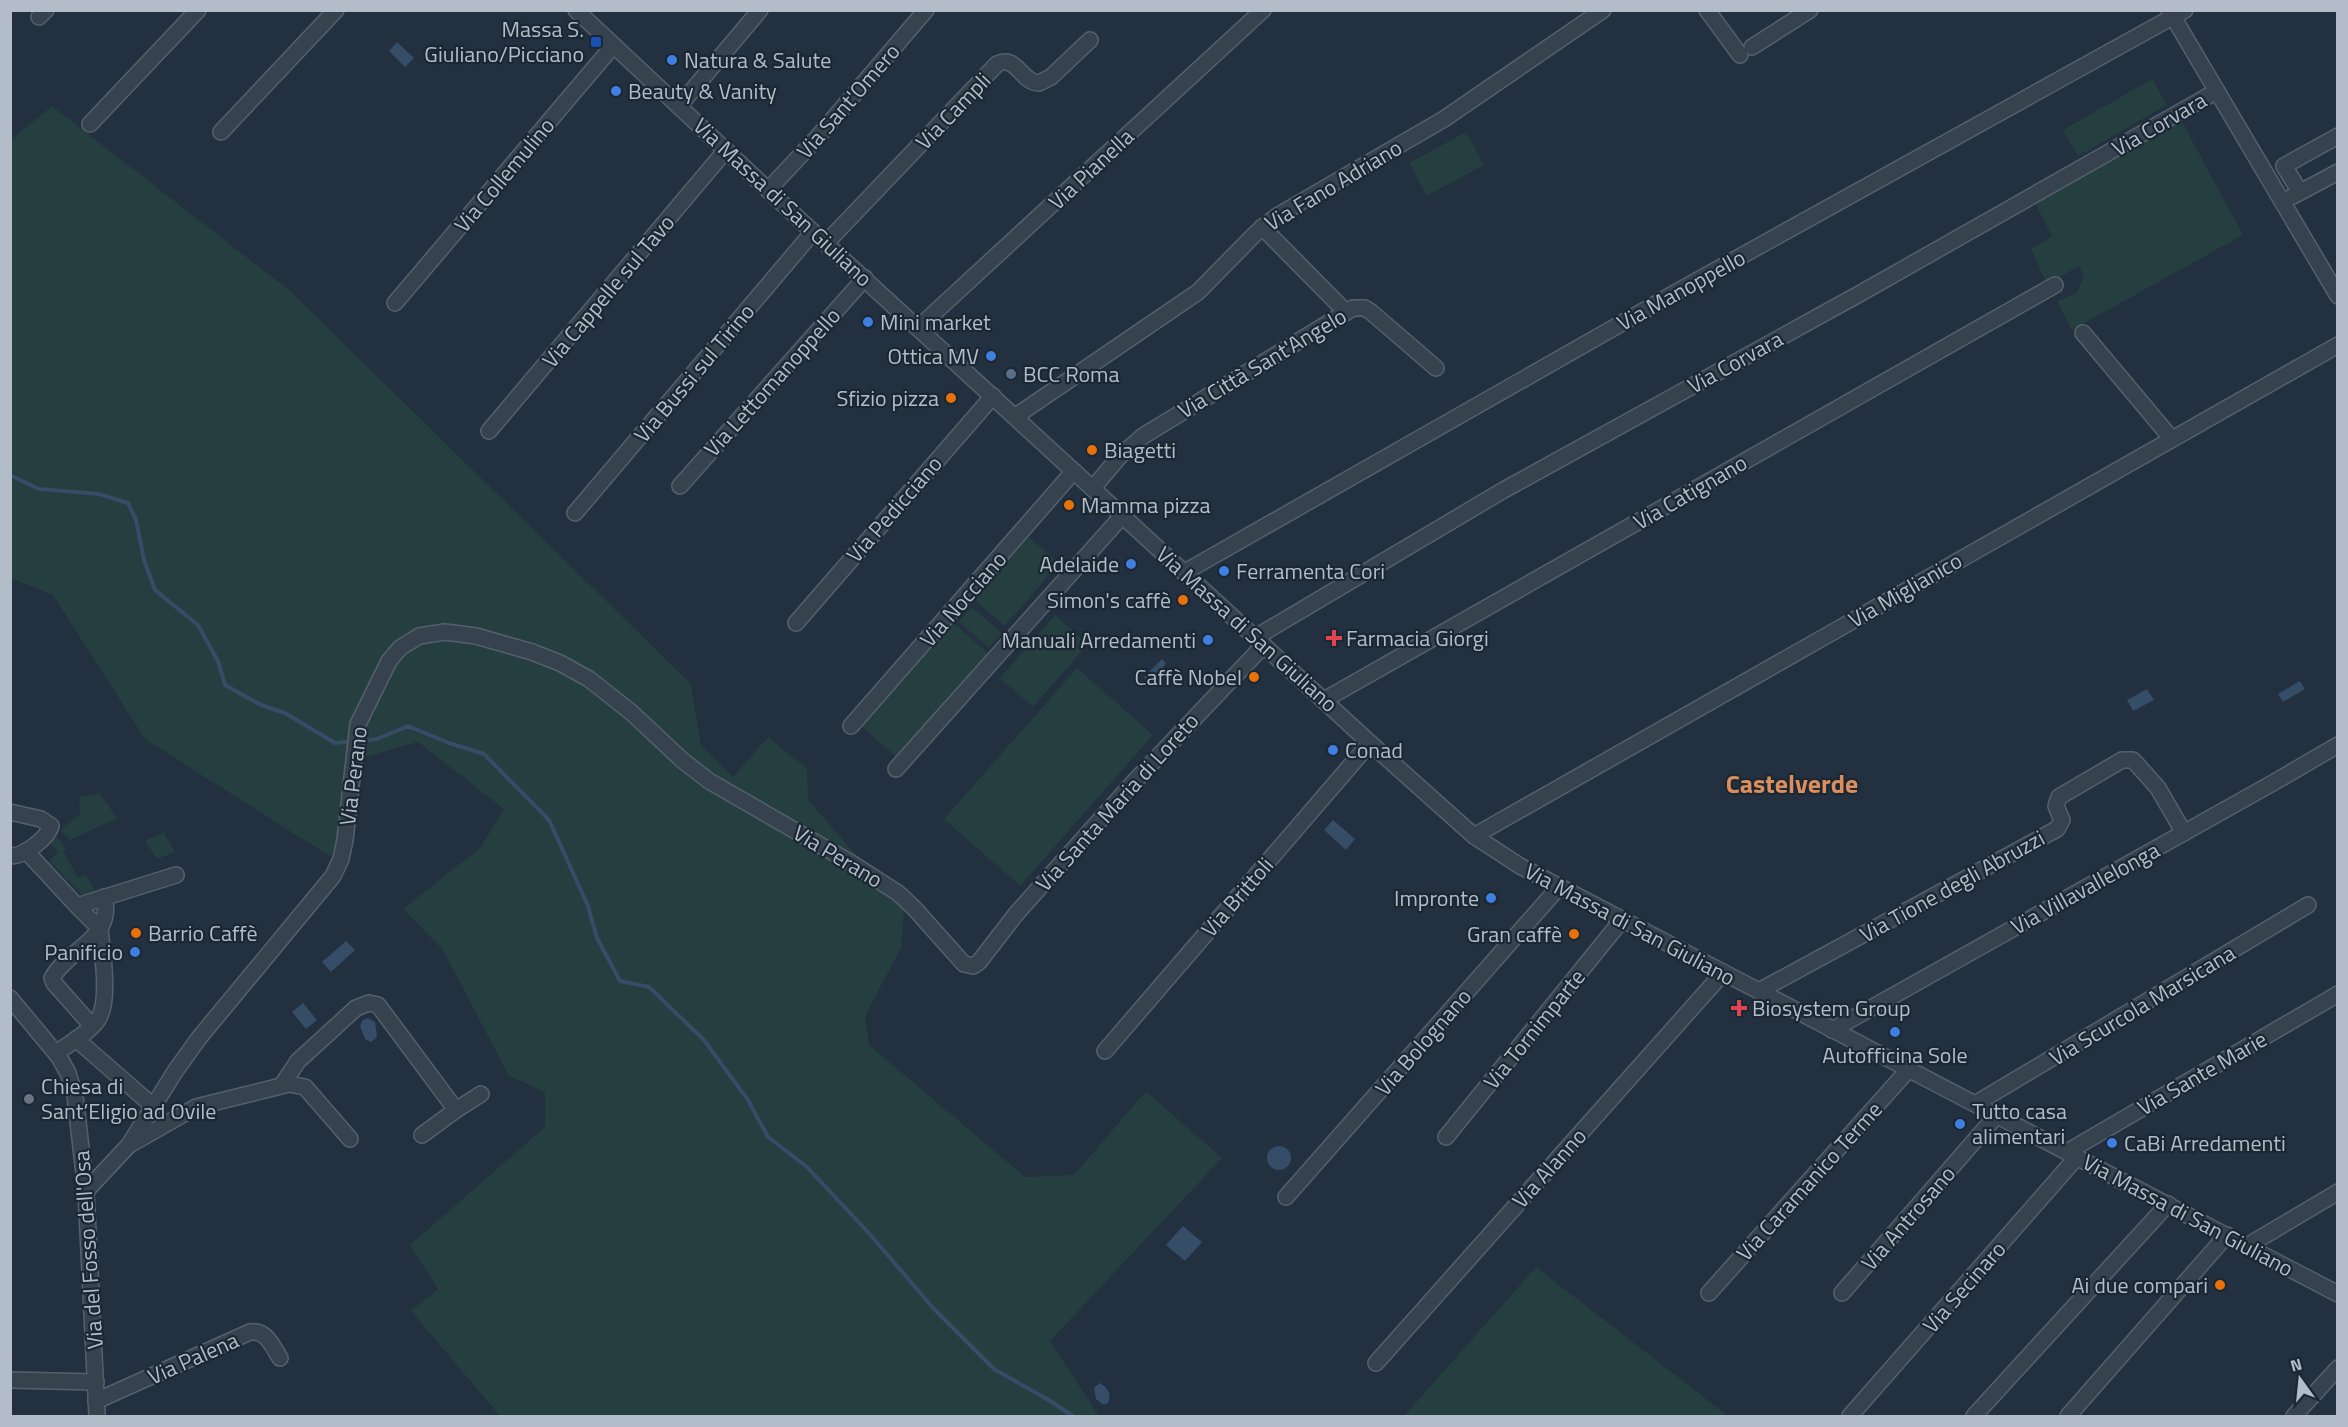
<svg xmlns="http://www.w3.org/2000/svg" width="2348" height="1427" viewBox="0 0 2348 1427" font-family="'Titillium Web',sans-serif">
<rect width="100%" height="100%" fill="#23303f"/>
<!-- green -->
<g fill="#253e40">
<path d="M 2152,79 L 2167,105 L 2078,156 L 2063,130 Z"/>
<path d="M 52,106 L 289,290 L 691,684 L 701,745 L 733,777 L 768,737 L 807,769 L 808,800 L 904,909 L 901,948 L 865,1016 L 869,1045 L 1025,1177 L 1074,1175 L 1146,1091 L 1222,1158 L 1050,1341 L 1099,1416 L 500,1416 L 411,1311 L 438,1289 L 410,1245 L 545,1127 L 545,1092 L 509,1076 L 443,950 L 403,909 L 480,848 L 504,809 L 418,742 L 348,762 L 334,859 L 145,739 L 53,595 L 11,578 L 11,140 Z"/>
<path d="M 2180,118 L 2243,235 L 2072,330 L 2057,301 L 2076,293 L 2084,277 L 2079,266 L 2047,284 L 2031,249 L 2052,236 L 2034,201 Z"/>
<path d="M 1466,132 L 1484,165 L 1427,196 L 1409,163 Z"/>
<path d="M 1027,536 L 1059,563 L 1005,626 L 973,599 Z"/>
<path d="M 971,607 L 1002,633 L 989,648 L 959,622 Z"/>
<path d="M 1055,615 L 1088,644 L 1033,707 L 1000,678 Z"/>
<path d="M 952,622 L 990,655 L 898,758 L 861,726 Z"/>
<path d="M 1077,668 L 1153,735 L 1020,886 L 944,819 Z"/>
<path d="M 99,793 L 117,818 L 70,840 L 60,830 L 80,814 L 79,797 Z"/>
<path d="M 164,832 L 175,852 L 157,859 L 145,841 Z"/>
<path d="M 57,837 L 66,848 L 63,851 L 78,878 L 85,875 L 96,892 L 82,895 L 49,861 L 58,853 L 50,843 Z"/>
<path d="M 1536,1267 L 1728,1416 L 1404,1416 Z"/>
</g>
<!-- water -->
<g fill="#354d67">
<path d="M 397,42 L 414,58 L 405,67 L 389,51 Z"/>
<path d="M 1162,659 L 1166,663 L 1163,667 L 1167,671 L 1153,686 L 1144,677 Z"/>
<path d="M 2300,681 L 2305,689 L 2283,702 L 2278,694 Z"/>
<path d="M 2147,689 L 2154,700 L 2133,711 L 2127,700 Z"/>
<path d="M 1333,820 L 1355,839 L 1346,850 L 1324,830 Z"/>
<path d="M 346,941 L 355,950 L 331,972 L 322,962 Z"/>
<path d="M 303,1003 L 317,1020 L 306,1029 L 292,1012 Z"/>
<path d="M 367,1018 L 375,1022 L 377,1036 L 375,1039 L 371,1042 L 365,1039 L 360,1026 L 362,1021 Z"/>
<circle cx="1279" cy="1158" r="12"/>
<path d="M 1183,1226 L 1202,1242 L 1185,1261 L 1166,1245 Z"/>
<path d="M 1100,1383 C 1107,1387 1113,1396 1107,1404 L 1102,1404 L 1096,1399 L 1094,1388 Z"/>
</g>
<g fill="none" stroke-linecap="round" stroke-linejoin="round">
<!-- stream -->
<g stroke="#354d67" stroke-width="4">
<path d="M 10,475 L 39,489 L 99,494 L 128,503 L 136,520 L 144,560 L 155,590 L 198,625 L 218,661 L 225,685 L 261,705 L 285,713 L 335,743 L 353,741"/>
<path d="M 361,741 L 377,739 L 408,726 L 449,743 L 484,754 L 549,820 L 588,906 L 597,938 L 620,981 L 649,987 L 704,1040 L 748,1100 L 768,1137 L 807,1167 L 866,1230 L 934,1309 L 994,1369 L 1047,1399 L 1073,1416"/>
</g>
<!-- minor casing -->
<g stroke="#55606d" stroke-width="18">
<g id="minor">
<path d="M 576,10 L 813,232 L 1370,743 L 1474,836 L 1520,866 L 2338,1294"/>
<path d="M 1707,10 L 1740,55"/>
<path d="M 2169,10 L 2338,296"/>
<path d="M 39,17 L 46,10"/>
<path d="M 1752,47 L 1810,10"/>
<path d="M 679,106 L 760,10"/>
<path d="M 90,124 L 198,10"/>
<path d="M 221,132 L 336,10"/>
<path d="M 768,190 L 815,140 L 926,10"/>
<path d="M 2300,192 L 2284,166 L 2338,136"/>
<path d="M 2293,196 L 2338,172"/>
<path d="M 1262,227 L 1346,312"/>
<path d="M 826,243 L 997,64 C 1017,54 1021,83 1039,83 L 1051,77 L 1090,40"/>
<path d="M 395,303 L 613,46"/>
<path d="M 919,327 L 1263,10"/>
<path d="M 2083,333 L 2171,438"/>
<path d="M 1016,416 L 1198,292 L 1256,233 L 1277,216 L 1444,119 L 1603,10"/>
<path d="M 489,431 L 726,150"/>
<path d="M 680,486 L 865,278"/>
<path d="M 1093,488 L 1120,456 L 1143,436 L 1353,308 L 1365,308 L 1371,312 L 1436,368"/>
<path d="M 575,513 L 813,232"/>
<path d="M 1185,572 L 1680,290 L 2185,10"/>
<path d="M 796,623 L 993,396"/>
<path d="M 1256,637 L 1502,491 L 1861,293 L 2217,91"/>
<path d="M 1324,700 L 2055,285"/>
<path d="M 851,726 L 1074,471"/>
<path d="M 896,769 L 1123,515"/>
<path d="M 10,812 L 41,819 L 51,826 C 48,838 23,857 10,856"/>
<path d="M 1474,836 L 2338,345"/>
<path d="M 26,851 L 77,906"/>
<path d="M 1759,991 L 2057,829 L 2062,820 L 2056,806 L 2059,797 L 2122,760 L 2133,760 L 2158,788 L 2184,833"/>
<path d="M 10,998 L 59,1057 L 68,1073 L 75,1096 L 86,1191 L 97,1416"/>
<path d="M 92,1026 L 54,983 L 52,978 C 68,949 115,938 104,897"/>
<path d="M 1832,1030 L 2271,784 L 2338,745"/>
<path d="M 76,1039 L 153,1106"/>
<path d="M 1105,1051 L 1370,743"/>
<path d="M 56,1053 C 69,1044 87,1034 97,1021 C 111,1003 102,951 100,929 L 77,906 L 176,875"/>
<path d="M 282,1085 L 298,1061 L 356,1008 L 369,1003 L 378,1005 L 456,1110 L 422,1135"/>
<path d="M 1975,1104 L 2308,905"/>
<path d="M 456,1110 L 481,1094"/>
<path d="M 1446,1137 L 1622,920"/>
<path d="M 131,1144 L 196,1107 L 289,1084 L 305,1087 L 350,1139"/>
<path d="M 2067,1152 L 2338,994"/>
<path d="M 86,1191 L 129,1145 L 176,1070 L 199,1038 L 333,876 L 341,859 L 345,840 L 358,724 L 389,661 L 400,648 L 419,636 L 445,632 L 476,636 L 532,652 L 560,663 L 589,679 L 632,713 L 682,760 L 709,781 L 853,864 L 898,893 L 914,908 L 964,964 L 973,966 L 979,962 L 1016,914 L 1133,783 L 1264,645"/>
<path d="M 1286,1197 L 1559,887"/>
<path d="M 2247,1246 L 2338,1192"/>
<path d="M 1709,1293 L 1909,1069"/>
<path d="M 1842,1293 L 1997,1115"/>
<path d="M 1376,1363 L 1723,973"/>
<path d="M 10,1380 L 96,1382"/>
<path d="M 96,1401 L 250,1332 C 267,1330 272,1346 280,1358"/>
<path d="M 1850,1416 L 2077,1157"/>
<path d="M 1974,1416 L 2168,1204"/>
<path d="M 2068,1416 L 2227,1235"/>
<path d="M 2294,1416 L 2338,1368"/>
</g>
</g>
<!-- minor -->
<use href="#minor" stroke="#37424f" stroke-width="15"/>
</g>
<!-- markers -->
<rect fill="#1a4fb4" stroke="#1c2734" stroke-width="2" x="590" y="36" width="12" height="12" rx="3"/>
<g fill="#3f7fe0" stroke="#1c2734" stroke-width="2">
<circle cx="672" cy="60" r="6"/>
<circle cx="616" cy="91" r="6"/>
<circle cx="868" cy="322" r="6"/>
<circle cx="991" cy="356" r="6"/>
<circle cx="1131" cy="564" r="6"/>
<circle cx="1224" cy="571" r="6"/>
<circle cx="1208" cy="640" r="6"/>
<circle cx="1333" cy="750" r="6"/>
<circle cx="1491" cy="898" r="6"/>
<circle cx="135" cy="952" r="6"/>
<circle cx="1895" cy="1032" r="6"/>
<circle cx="1960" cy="1124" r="6"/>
<circle cx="2112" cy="1143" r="6"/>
</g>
<circle fill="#5c6f8a" stroke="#1c2734" stroke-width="2" cx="1011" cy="374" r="6"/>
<g fill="#e8710a" stroke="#1c2734" stroke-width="2">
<circle cx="951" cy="398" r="6"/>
<circle cx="1092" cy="450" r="6"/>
<circle cx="1069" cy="505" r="6"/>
<circle cx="1183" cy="600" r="6"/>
<circle cx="1254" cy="677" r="6"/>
<circle cx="136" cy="933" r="6"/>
<circle cx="1574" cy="934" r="6"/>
<circle cx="2220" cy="1285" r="6"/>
</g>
<g fill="#e0444e" stroke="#1c2734" stroke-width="2">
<path d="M1331 629h6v6h6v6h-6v6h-6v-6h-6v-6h6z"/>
<path d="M1736 999h6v6h6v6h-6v6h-6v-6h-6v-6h6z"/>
</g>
<circle fill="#6b7280" stroke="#1c2734" stroke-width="2" cx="29" cy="1099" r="6"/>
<g text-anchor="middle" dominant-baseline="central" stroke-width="4.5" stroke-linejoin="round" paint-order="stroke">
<!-- poi labels -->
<g font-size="22" fill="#b3bdca" stroke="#1c2734" text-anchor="start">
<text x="584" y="29" text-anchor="end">Massa S.<tspan x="584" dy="25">Giuliano/Picciano</tspan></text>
<text x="684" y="60">Natura &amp; Salute</text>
<text x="628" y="91">Beauty &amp; Vanity</text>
<text x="880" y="322">Mini market</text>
<text x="979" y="356" text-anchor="end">Ottica MV</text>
<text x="1023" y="374">BCC Roma</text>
<text x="939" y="398" text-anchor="end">Sfizio pizza</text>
<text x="1104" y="450">Biagetti</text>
<text x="1081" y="505">Mamma pizza</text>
<text x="1119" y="564" text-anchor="end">Adelaide</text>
<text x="1236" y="571">Ferramenta Cori</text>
<text x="1171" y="600" text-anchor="end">Simon's caffè</text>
<text x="1346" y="638">Farmacia Giorgi</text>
<text x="1196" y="640" text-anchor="end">Manuali Arredamenti</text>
<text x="1242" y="677" text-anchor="end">Caffè Nobel</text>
<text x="1345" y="750">Conad</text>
<text x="1479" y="898" text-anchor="end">Impronte</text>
<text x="148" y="933">Barrio Caffè</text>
<text x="1562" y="934" text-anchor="end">Gran caffè</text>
<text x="123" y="952" text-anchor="end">Panificio</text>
<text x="1752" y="1008">Biosystem Group</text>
<text x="1895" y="1055" text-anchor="middle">Autofficina Sole</text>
<text x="41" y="1086">Chiesa di<tspan x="41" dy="25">Sant’Eligio ad Ovile</tspan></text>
<text x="1972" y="1111">Tutto casa<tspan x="1972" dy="25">alimentari</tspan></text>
<text x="2124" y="1143">CaBi Arredamenti</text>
<text x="2208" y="1285" text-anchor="end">Ai due compari</text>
</g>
<!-- street labels -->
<g font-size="22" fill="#b3bdca" stroke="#1c2734">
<text transform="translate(848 101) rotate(-49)">Via Sant'Omero</text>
<text transform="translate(953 111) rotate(-46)">Via Campli</text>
<text transform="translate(2159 124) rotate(-30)">Via Corvara</text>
<text transform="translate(1091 169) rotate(-43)">Via Pianella</text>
<text transform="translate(504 175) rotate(-50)">Via Collemulino</text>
<text transform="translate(1333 185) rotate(-31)">Via Fano Adriano</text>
<text transform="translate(783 202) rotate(43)">Via Massa di San Giuliano</text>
<text transform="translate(1681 290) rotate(-29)">Via Manoppello</text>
<text transform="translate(608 291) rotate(-50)">Via Cappelle sul Tavo</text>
<text transform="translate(1735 362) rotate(-29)">Via Corvara</text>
<text transform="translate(1262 363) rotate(-31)">Via Città Sant'Angelo</text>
<text transform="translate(694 373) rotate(-50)">Via Bussi sul Tirino</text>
<text transform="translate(772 382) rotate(-48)">Via Lettomanoppello</text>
<text transform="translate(1690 492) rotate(-30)">Via Catignano</text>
<text transform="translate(894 509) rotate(-49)">Via Pedicciano</text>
<text transform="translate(1905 590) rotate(-30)">Via Miglianico</text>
<text transform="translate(963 599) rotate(-49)">Via Nocciano</text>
<text transform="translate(1247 629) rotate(42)">Via Massa di San Giuliano</text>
<text transform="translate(353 776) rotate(-83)">Via Perano</text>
<text transform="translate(1117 802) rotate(-48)">Via Santa Maria di Loreto</text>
<text transform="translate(838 856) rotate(31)">Via Perano</text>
<text transform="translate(1952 886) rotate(-29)">Via Tione degli Abruzzi</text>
<text transform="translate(2085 888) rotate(-29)">Via Villavallelonga</text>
<text transform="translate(1237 897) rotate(-49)">Via Brittoli</text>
<text transform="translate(1630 924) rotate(28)">Via Massa di San Giuliano</text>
<text transform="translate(2142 1005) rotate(-31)">Via Scurcola Marsicana</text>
<text transform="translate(1534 1029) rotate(-51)">Via Tornimparte</text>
<text transform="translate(1423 1042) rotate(-49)">Via Bolognano</text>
<text transform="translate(2202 1073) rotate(-30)">Via Sante Marie</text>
<text transform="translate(1549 1168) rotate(-48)">Via Alanno</text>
<text transform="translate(1809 1181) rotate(-48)">Via Caramanico Terme</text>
<text transform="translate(2188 1215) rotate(28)">Via Massa di San Giuliano</text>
<text transform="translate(1908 1218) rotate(-49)">Via Antrosano</text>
<text transform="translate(88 1250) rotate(-94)">Via del Fosso dell'Osa</text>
<text transform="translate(1964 1287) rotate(-49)">Via Secinaro</text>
<text transform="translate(193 1358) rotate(-24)">Via Palena</text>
</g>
<!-- quarter labels -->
<g font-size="26" font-weight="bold" fill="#db8e5d" stroke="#1c2734">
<text x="1792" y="783">Castelverde</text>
</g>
</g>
<!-- border -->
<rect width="2348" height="1427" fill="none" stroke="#b3bdca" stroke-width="24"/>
<!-- north arrow -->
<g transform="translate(2300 1379) rotate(345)" stroke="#1c2734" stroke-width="4.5" paint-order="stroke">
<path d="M0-4.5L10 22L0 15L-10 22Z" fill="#b3bdca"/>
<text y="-9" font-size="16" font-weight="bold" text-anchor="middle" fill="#b3bdca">N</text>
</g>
</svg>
